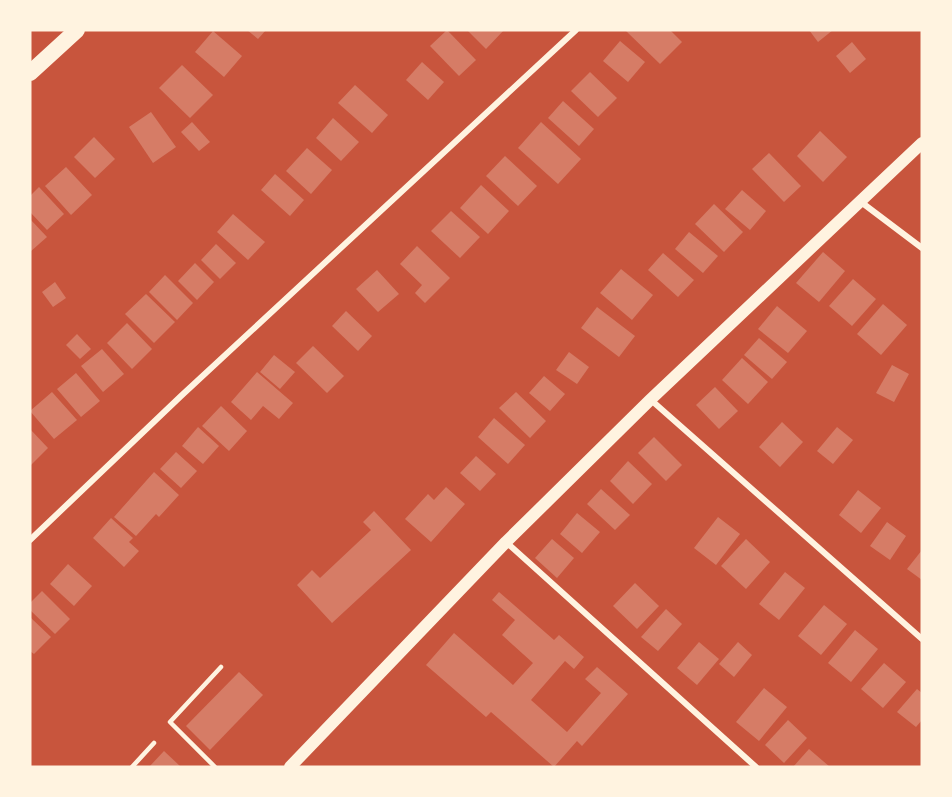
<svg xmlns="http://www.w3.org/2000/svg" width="952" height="797" viewBox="0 0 952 797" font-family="'IBM Plex Sans',sans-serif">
<rect width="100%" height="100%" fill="#c8553d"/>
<!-- building -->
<g fill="#d67c66">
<path d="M 247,30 L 266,30 L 258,39 Z"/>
<path d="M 447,30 L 476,60 L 459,76 L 430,46 Z"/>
<path d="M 467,30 L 504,30 L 486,49 Z"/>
<path d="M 625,30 L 670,30 L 682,42 L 660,64 Z"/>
<path d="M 809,30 L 833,30 L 818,42 Z"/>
<path d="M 213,31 L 242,56 L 224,77 L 195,52 Z"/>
<path d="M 620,41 L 645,62 L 628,82 L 603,61 Z"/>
<path d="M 852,42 L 866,59 L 850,73 L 836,56 Z"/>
<path d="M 422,62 L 444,82 L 428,100 L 406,80 Z"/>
<path d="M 182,65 L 213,95 L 190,118 L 159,88 Z"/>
<path d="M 590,72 L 617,98 L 598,117 L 571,91 Z"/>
<path d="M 355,85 L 388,115 L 372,133 L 338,103 Z"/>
<path d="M 563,101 L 594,129 L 579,146 L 548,118 Z"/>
<path d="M 151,112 L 176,147 L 153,163 L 129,127 Z"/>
<path d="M 333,118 L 359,142 L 341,161 L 316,138 Z"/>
<path d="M 192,122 L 210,142 L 199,151 L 181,132 Z"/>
<path d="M 541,122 L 581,159 L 558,184 L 518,148 Z"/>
<path d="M 820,131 L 847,157 L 823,182 L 797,156 Z"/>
<path d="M 94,137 L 115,159 L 95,178 L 74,157 Z"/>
<path d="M 307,148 L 332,170 L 311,194 L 286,171 Z"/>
<path d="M 769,153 L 801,186 L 784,202 L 752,169 Z"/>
<path d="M 505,156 L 537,186 L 518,206 L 486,176 Z"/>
<path d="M 66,167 L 92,195 L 71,215 L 45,186 Z"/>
<path d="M 275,174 L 304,200 L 290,216 L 261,190 Z"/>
<path d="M 481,185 L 509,211 L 488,234 L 460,208 Z"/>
<path d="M 39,187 L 64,214 L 47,230 L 30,212 L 30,196 Z"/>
<path d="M 742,190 L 766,211 L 750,230 L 725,209 Z"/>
<path d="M 714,204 L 743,232 L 724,252 L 695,224 Z"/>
<path d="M 451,211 L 480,237 L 460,258 L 431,231 Z"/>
<path d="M 233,214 L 265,242 L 248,260 L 217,232 Z"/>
<path d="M 30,219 L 47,237 L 30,252 Z"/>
<path d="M 689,232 L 718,256 L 703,273 L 675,249 Z"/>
<path d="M 216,244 L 236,263 L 220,279 L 201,260 Z"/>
<path d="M 417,246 L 450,278 L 425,303 L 415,293 L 422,285 L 400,264 Z"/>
<path d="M 823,252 L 845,271 L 819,302 L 796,283 Z"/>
<path d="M 663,253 L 694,280 L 678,297 L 648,270 Z"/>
<path d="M 195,263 L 214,282 L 197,300 L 178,281 Z"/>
<path d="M 621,269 L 653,295 L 632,320 L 600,293 Z"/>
<path d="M 377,270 L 399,294 L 378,312 L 356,289 Z"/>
<path d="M 165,275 L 193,303 L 177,320 L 149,292 Z"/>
<path d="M 853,279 L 876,299 L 852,326 L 829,306 Z"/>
<path d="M 55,282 L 66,298 L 53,307 L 42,292 Z"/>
<path d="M 146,294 L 175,322 L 154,343 L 125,314 Z"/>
<path d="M 883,304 L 907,325 L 881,355 L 857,334 Z"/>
<path d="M 777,306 L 807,331 L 788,353 L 758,329 Z"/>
<path d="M 597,307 L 635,336 L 619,357 L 581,328 Z"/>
<path d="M 346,311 L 372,336 L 358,351 L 332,326 Z"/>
<path d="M 127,323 L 152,349 L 132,369 L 107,343 Z"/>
<path d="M 77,334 L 91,349 L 80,359 L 66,345 Z"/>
<path d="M 759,338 L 787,362 L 772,379 L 744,355 Z"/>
<path d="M 313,346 L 344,376 L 327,393 L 296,363 Z"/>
<path d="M 102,349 L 124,374 L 103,392 L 81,366 Z"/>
<path d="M 569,352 L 589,367 L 577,384 L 556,370 Z"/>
<path d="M 274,355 L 295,372 L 280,389 L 260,372 Z"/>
<path d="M 742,358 L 768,382 L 748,404 L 722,380 Z"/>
<path d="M 892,365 L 909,374 L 894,402 L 876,393 Z"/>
<path d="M 257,372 L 293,403 L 279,419 L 263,406 L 251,420 L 231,402 Z"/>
<path d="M 76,373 L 100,401 L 81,417 L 57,389 Z"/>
<path d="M 544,376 L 565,394 L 550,411 L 529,393 Z"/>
<path d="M 715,387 L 738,411 L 719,429 L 696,405 Z"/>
<path d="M 52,392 L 77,420 L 54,439 L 30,411 Z"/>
<path d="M 516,392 L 546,421 L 530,438 L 499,408 Z"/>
<path d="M 221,406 L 247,431 L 229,451 L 202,426 Z"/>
<path d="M 494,418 L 525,445 L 508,464 L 478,437 Z"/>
<path d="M 782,422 L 803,442 L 780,467 L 759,447 Z"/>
<path d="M 198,427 L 219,446 L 203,464 L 182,446 Z"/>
<path d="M 837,427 L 853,440 L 833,464 L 817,451 Z"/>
<path d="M 30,429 L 48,448 L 30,466 Z"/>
<path d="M 654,437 L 682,465 L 666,481 L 638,453 Z"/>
<path d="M 176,452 L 197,471 L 181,488 L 160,469 Z"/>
<path d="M 476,456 L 496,474 L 480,491 L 460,473 Z"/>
<path d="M 628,461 L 652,484 L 633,504 L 610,481 Z"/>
<path d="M 154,472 L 179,495 L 159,517 L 156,514 L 136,536 L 114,517 Z"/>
<path d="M 446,487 L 465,504 L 431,542 L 405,519 L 428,494 L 434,500 Z"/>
<path d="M 601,489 L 630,515 L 615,530 L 587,504 Z"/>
<path d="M 858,490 L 881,508 L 861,533 L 839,515 Z"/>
<path d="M 374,511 L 411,550 L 332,623 L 297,585 L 312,570 L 320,578 L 371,530 L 363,522 Z"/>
<path d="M 577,513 L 600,532 L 582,553 L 560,534 Z"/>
<path d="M 718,517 L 740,534 L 716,565 L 694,548 Z"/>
<path d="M 111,518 L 133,538 L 129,542 L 139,551 L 124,567 L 93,538 Z"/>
<path d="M 887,522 L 906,536 L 890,560 L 870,546 Z"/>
<path d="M 552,539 L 574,558 L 557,578 L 535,558 Z"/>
<path d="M 746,539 L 770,562 L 746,589 L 721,566 Z"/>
<path d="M 922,550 L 922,580 L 907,569 Z"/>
<path d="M 68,564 L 92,586 L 74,606 L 50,584 Z"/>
<path d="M 785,572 L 805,588 L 779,620 L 759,604 Z"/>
<path d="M 635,583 L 659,606 L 637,629 L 613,606 Z"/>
<path d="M 42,591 L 70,619 L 55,634 L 30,610 L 30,603 Z"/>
<path d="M 499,592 L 554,640 L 559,635 L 584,657 L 574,669 L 565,661 L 531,700 L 567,732 L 601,693 L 585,679 L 597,667 L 628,694 L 582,746 L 577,741 L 554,767 L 491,712 L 486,717 L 426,665 L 454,633 L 513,685 L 533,663 L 502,635 L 515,620 L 492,600 Z"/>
<path d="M 824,605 L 847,624 L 821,655 L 798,636 Z"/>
<path d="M 666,609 L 682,624 L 658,651 L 641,637 Z"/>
<path d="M 30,617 L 51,637 L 34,654 L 30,651 Z"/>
<path d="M 855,630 L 878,649 L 851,682 L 828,663 Z"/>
<path d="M 699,642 L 719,659 L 697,685 L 677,668 Z"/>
<path d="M 738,642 L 752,655 L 734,677 L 719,664 Z"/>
<path d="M 884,663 L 906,682 L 883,708 L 861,689 Z"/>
<path d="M 239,672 L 263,695 L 210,750 L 186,726 Z"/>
<path d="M 764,688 L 787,707 L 759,741 L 736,722 Z"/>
<path d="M 917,689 L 922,693 L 922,720 L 916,727 L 897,712 Z"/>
<path d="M 788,720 L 807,738 L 784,763 L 765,745 Z"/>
<path d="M 809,749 L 830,767 L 793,767 Z"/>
<path d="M 164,751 L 181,767 L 149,767 Z"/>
</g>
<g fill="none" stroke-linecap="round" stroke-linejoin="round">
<!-- service -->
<g stroke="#fff3e0" stroke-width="4.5">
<path d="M 132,767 L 154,743"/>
<path d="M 215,767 L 170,722 L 221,667"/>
</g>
<!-- minor -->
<g stroke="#fff3e0" stroke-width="6">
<path d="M 861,202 L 922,248"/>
<path d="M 651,400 L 922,639"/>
<path d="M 30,540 L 181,396 L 576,30"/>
<path d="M 506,542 L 756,767"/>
</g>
<!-- secondary -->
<path stroke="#fff3e0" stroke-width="12" d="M 290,767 L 506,542 L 650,400 L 922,143"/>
<!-- trunk -->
<path stroke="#fff3e0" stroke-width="16" d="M 30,73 L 77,30"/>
</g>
<!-- border -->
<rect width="952" height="797" fill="none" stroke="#fff3e0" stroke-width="63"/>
</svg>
